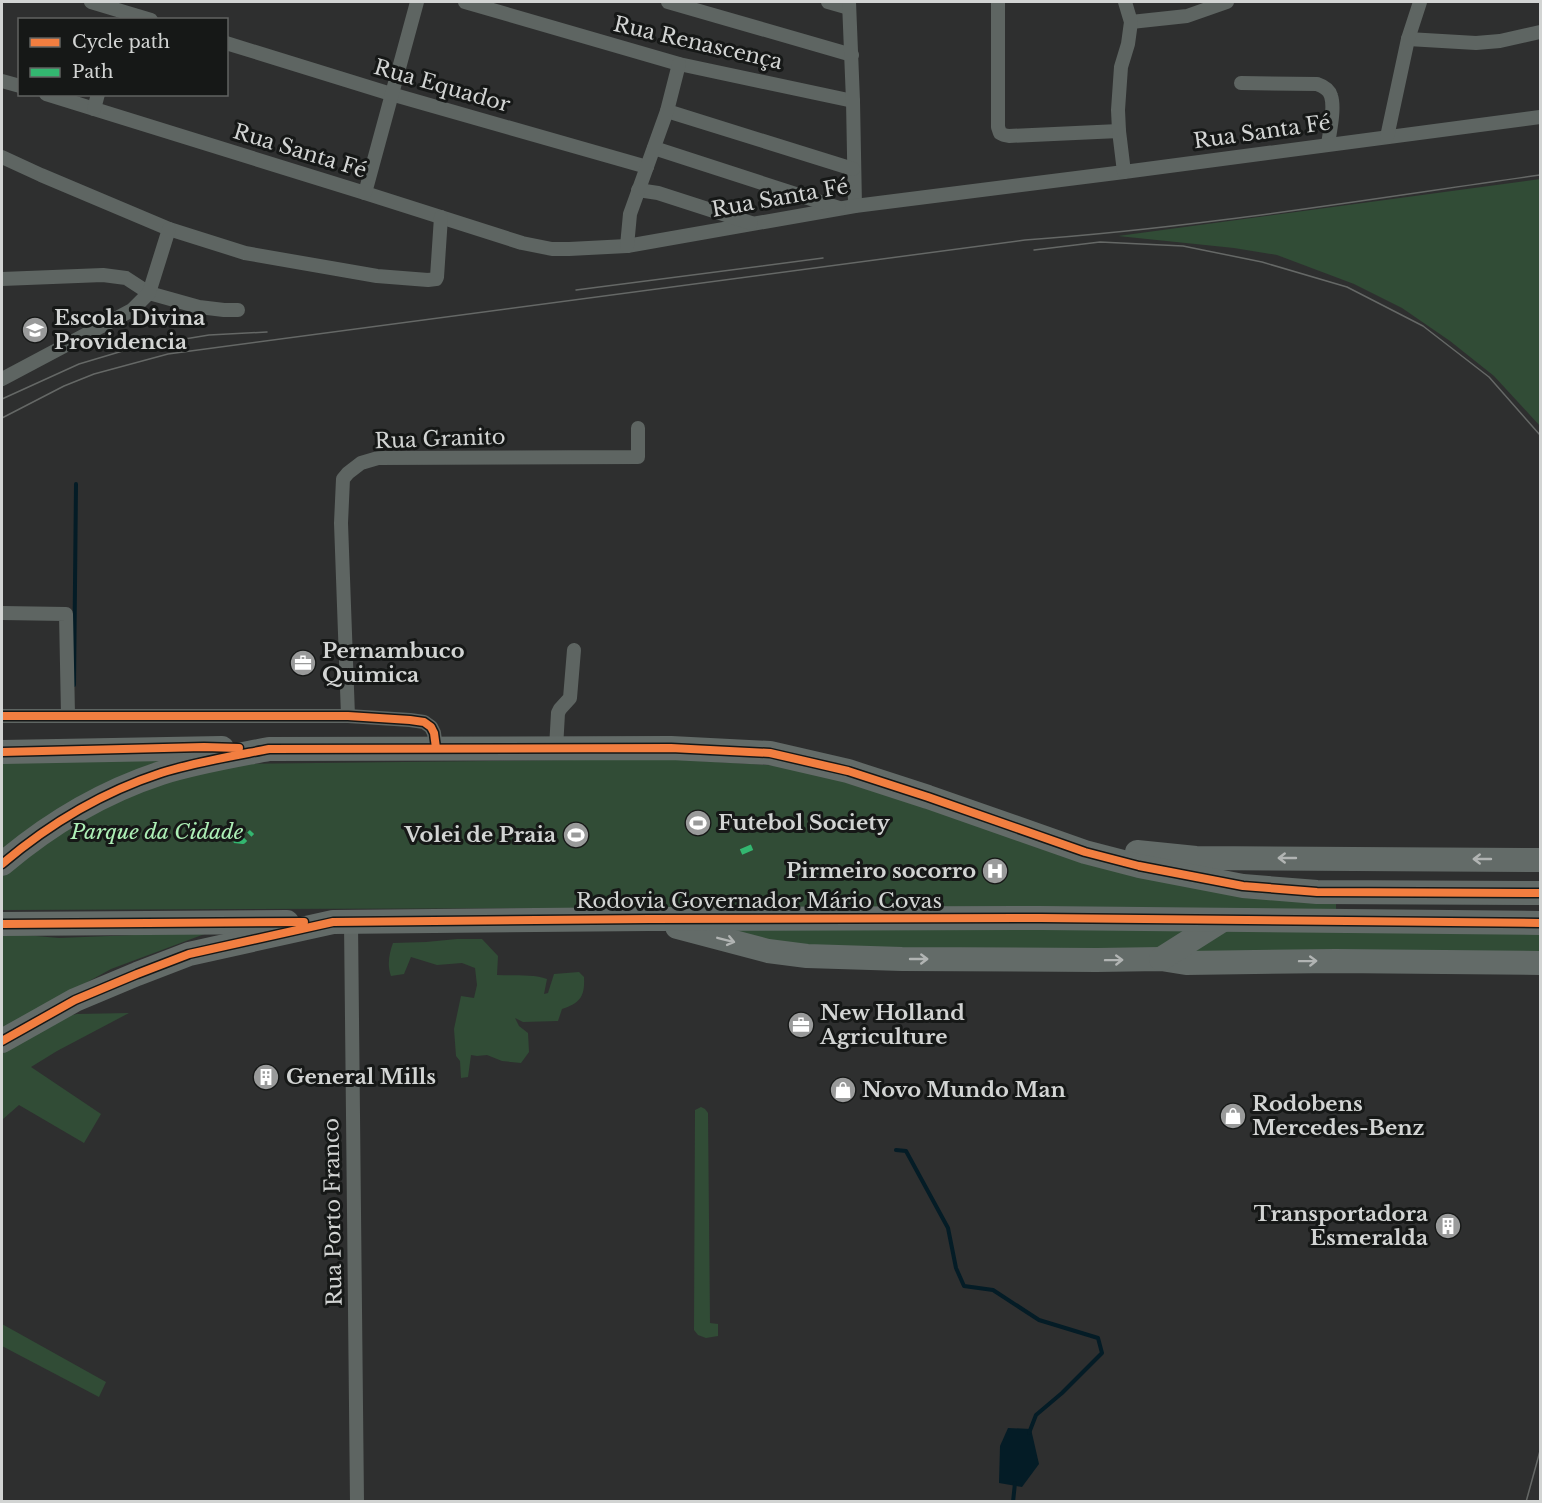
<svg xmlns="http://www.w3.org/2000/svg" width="1542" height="1503" viewBox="0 0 1542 1503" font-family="'Libre Baskerville',serif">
<rect width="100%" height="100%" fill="#2e2f2f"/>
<!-- green -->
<g fill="#314c36">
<path d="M 1540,179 L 1540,426 L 1494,376 L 1450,341 L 1402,308 L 1354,284 L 1277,255 L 1234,248 L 1118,236 Z"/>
<path d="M 161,756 L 229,764 L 666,759 L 784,766 L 836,779 L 969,820 L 1336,899 L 1336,910 L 557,908 L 2,910 L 2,757 Z"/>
<path d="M 734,925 L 1540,930 L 1540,958 L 1024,960 L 718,939 Z"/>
<path d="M 210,932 L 111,969 L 2,1029 L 2,933 L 59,938 Z"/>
<path d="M 457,939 L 482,939 L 498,956 L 497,975 C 512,976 534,974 547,979 L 544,994 L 548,993 L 554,974 L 579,972 L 584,977 C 585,997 580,1003 562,1009 L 558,1021 L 523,1022 L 515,1018 L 519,1026 L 528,1033 L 529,1052 L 521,1063 L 502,1061 L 487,1055 L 477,1056 L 471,1055 L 468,1077 L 461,1078 L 460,1061 L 456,1056 L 454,1029 L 461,996 L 474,998 L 477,985 L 475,968 L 462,963 L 437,965 L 411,957 L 404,974 L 391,976 C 387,965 389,954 393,943 L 426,942 Z"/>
<path d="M 129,1013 L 57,1051 L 31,1067 L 101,1114 L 84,1143 L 19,1105 L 3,1119 L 2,1118 L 2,1054 L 43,1022 L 77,1014 Z"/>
<path d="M 701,1107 L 705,1109 L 708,1113 L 710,1323 L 718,1324 L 718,1336 L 706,1338 L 698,1335 L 694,1330 L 695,1110 Z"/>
<path d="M 2,1324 L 106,1382 L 99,1397 L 2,1346 Z"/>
</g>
<!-- water -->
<path fill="#041c26" d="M 1008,1428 L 1031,1429 L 1039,1464 L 1022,1487 L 999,1483 L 1000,1446 Z"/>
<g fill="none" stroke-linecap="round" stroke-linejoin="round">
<!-- stream -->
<g stroke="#041c26" stroke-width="4">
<path d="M 74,685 L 76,484"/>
<path d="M 896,1150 L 906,1151 L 948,1228 L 956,1268 L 964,1286 L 993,1290 L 1039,1320 L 1098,1338 L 1102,1353 L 1062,1393 L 1036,1415 L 1029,1433"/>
<path d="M 1013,1502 L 1015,1483"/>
</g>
<!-- street -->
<g stroke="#5e6562" stroke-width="14">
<path d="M 91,2 L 151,20"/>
<path d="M 465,2 L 679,64 L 853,101"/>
<path d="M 668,2 L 852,55"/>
<path d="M 828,2 L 849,8"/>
<path d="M 849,2 L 853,101 L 855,206"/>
<path d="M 998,2 L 998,127 L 1000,133 L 1004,135 L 1009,136 L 1119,131"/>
<path d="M 1131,22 L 1187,16 L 1227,2"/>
<path d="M 1408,39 L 1476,43 L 1500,41 L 1540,32"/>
<path d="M 226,43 L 391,94 L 647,167"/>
<path d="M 2,81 L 20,86"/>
<path d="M 1241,83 L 1317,84 C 1323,86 1329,89 1331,96 C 1335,108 1330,131 1328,144"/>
<path d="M 46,94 L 365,193 L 522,243 L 552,249 L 569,249 L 627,246 L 855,206 L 1124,172 L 1540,117"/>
<path d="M 94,109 L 98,94"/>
<path d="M 667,111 L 853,169"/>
<path d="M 1387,137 L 1408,39 L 1420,2"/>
<path d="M 654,148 L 839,208"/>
<path d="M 2,157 L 41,175 L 169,229 L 245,253 L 377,276 L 428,280 L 436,279 L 437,277 L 441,217"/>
<path d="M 1124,172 L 1119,131 L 1118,110 L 1121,67 L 1128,44 L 1131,22 L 1125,2"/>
<path d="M 638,190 L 658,193 L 751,223"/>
<path d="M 365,193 L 417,2"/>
<path d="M 627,246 L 630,214 L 667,111 L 679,64"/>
<path d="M 2,279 L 103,275 L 126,278 L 149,293 L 199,307 L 224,310 L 238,310"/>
<path d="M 2,379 L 132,310 L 149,293 L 169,229"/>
<path d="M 2,613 L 66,614 L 68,715"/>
<path d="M 2,716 L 348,716 L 410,720 L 424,722 L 431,727 L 434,733 L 436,748"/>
<path d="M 348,716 L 341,523 L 343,479 L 348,473 L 361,463 L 378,458 L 638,457 L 638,428"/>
<path d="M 556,748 L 558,713 L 560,709 L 570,698 L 574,650"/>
<path d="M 351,922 L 357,1502"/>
</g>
<!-- highway -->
<g stroke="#636b68" stroke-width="24">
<path d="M 2,752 L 222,748"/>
<path d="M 1137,852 L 1196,858 L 1540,860"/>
<path d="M 2,864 C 48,825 103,792 161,773 C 196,762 233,756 269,749 L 671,748 L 770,753 L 848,771 L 928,797 L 1085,852 L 1139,866 L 1243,886 L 1317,892 L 1540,893"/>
<path d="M 2,924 L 287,922"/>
<path d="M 677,927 L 768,951 L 807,956 L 902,959 L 1097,960 L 1161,959 L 1186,963 L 1335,961 L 1540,963"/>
<path d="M 1161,959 L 1221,921"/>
<path d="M 2,1041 L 75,1000 L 137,974 L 189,954 L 333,922 L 649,919 L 1041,918 L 1540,923"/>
</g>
<!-- tram -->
<g stroke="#656866" stroke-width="1.5">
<path d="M 1034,250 L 1100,242 L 1183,246 L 1262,262 L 1347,287 L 1423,326 L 1489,377 L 1540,435"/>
<path d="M 576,290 L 823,258"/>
<path d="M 2,399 L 79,364 L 136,347 L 209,335 L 267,332"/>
<path d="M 2,418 L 64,386 L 94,374 L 168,354 L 1025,240 C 1197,228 1369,199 1540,175"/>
<path d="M 1526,1502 L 1540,1451"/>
</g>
<!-- quiet -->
<g stroke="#33b770" stroke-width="6" stroke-dasharray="12 6" stroke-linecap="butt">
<path d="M 234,840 L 243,841 L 252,832"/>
<path d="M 741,852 L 755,846"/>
</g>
<!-- cycleway casing -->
<g stroke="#161817" stroke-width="11">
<g id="cycleway">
<path d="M 2,716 L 348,716 L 410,720 L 424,722 L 431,727 L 434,733 L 436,748"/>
<path d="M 2,752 L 204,747 L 239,748"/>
<path d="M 2,864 C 48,825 103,792 161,773 C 196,762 233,756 269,749 L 671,748 L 770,753 L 848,771 L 928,797 L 1085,852 L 1139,866 L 1243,886 L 1317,892 L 1540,893"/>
<path d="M 2,924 L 304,922"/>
<path d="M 2,1041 L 75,1000 L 137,974 L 189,954 L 333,922 L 649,919 L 1041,918 L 1540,923"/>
</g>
</g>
<!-- cycleway -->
<use href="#cycleway" stroke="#f27e40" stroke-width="8"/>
</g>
<!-- one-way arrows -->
<defs><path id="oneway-shaft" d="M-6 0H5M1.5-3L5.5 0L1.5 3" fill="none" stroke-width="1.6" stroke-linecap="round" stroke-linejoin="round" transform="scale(1.5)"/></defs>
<g stroke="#b1b4b3">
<use href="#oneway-shaft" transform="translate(1287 858) rotate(-180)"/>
<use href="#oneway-shaft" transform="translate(1482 859) rotate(-180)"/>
<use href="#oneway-shaft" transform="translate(726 940) rotate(14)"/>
<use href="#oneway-shaft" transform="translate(919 959)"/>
<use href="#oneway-shaft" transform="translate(1114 960) rotate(-1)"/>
<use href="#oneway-shaft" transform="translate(1308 961) rotate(-1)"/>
</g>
<!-- icons -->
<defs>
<g id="school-disc" transform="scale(1.35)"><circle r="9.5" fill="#999a9a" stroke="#161817"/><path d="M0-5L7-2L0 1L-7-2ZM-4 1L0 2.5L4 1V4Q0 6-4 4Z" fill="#fff"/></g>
<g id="office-disc" transform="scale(1.35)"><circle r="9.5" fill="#999a9a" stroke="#161817"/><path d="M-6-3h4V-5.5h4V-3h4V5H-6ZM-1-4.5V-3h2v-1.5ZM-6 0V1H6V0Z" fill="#fff"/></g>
<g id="stadium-disc" transform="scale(1.35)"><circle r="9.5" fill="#999a9a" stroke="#161817"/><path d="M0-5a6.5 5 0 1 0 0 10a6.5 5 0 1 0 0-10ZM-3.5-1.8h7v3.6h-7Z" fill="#fff"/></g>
<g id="hospital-disc" transform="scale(1.35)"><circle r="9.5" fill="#999a9a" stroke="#161817"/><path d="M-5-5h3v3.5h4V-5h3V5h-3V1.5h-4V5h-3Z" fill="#fff"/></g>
<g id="building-disc" transform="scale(1.35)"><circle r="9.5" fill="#999a9a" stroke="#161817"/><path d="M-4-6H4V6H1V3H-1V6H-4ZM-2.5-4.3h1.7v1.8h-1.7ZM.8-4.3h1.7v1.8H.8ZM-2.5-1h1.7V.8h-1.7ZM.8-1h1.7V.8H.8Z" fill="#fff"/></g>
<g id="shop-disc" transform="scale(1.35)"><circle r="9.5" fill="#999a9a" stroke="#161817"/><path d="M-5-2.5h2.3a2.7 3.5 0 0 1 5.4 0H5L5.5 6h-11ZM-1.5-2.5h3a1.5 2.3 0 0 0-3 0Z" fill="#fff"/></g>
</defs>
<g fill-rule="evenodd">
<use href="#school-disc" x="35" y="330"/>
<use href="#office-disc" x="303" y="663"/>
<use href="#stadium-disc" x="698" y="823"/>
<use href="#stadium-disc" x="576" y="835"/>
<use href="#hospital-disc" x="995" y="871"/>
<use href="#office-disc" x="801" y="1025"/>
<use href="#building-disc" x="266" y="1077"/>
<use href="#shop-disc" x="843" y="1090"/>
<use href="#shop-disc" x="1233" y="1116"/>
<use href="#building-disc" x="1448" y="1226"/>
</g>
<g text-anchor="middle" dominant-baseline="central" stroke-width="6" stroke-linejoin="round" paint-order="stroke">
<!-- street labels -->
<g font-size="21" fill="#d2d4d3" stroke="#161817">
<text transform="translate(698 43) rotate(13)">Rua Renascença</text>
<text transform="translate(442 86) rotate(16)">Rua Equador</text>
<text transform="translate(1262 132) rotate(-8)">Rua Santa Fé</text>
<text transform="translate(300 151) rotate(17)">Rua Santa Fé</text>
<text transform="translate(780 198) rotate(-10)">Rua Santa Fé</text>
<text transform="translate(440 439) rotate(-2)">Rua Granito</text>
<text x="759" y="901">Rodovia Governador Mário Covas</text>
<text transform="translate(333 1212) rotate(-91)">Rua Porto Franco</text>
</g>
<!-- poi labels -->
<g font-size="21" font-weight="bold" fill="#d2d4d3" stroke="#161817" text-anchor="start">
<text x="54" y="318">Escola Divina<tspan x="54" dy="24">Providencia</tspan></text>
<text x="322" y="651">Pernambuco<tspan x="322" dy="24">Quimica</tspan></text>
<text x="718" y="823">Futebol Society</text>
<text x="556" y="835" text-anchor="end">Volei de Praia</text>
<text x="976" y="871" text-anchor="end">Pirmeiro socorro</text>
<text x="820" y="1013">New Holland<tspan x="820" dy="24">Agriculture</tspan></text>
<text x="286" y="1077">General Mills</text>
<text x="862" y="1090">Novo Mundo Man</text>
<text x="1252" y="1104">Rodobens<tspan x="1252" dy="24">Mercedes-Benz</tspan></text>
<text x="1428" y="1214" text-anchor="end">Transportadora<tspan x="1428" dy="24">Esmeralda</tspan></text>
</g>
<!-- park labels -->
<g font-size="21" font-style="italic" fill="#adefb6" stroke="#161817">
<text x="157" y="832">Parque da Cidade</text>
</g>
</g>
<!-- border -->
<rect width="1542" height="1503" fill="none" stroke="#d2d4d3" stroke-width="6"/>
<!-- legend -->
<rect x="18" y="18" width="210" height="78" fill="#161817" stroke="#616362" stroke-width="1.5"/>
<rect x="30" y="38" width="30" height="9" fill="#f27e40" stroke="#616362" stroke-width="1.5"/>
<text x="72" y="48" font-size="18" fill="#d2d4d3">Cycle path</text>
<rect x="30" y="68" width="30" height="9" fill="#33b770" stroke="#616362" stroke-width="1.5"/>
<text x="72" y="78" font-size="18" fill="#d2d4d3">Path</text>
</svg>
